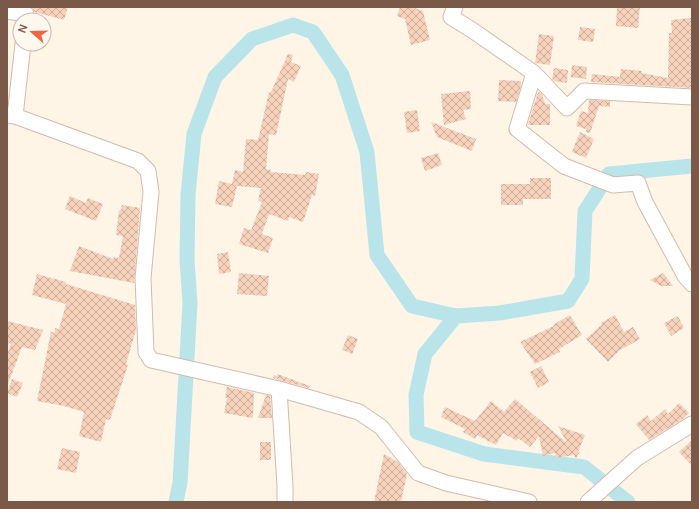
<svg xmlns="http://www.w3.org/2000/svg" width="699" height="509" viewBox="0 0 699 509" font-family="Manrope,sans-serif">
<defs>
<pattern id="building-cross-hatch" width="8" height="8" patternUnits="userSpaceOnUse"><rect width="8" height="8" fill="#f6d2bc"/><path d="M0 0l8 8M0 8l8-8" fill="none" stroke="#ccad9b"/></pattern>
</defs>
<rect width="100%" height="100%" fill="#fef5e7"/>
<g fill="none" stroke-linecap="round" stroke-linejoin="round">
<!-- canal -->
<g stroke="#b9e4ea" stroke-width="15">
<path d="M 176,502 L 180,483 L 190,303 L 187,260 L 188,195 L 194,134 L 215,77 L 252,39 L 293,25 L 313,32 L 342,75 L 367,152 L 377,255 L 412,306 L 456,316"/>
<path d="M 628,502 L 584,467 L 484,454 L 417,432 L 416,395 L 425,354 L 456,316 L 500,313 L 568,301 L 582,279 L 585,211 L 609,174 L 692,166"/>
</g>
</g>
<!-- building -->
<g fill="url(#building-cross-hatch)">
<path d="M 32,7 L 68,7 L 64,20 L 35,12 Z"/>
<path d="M 400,7 L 412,7 L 423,11 L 430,40 L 411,45 L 405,19 L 397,16 Z"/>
<path d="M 617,7 L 640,7 L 638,28 L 616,26 Z"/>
<path d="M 691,18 L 692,88 L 591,82 L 592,74 L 620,77 L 621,69 L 642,71 L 641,73 L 668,78 L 669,33 L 672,33 L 671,20 Z"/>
<path d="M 580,27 L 595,29 L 593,42 L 578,40 Z"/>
<path d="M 539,34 L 554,36 L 550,65 L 535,63 Z"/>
<path d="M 288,54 L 293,55 L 291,62 L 301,66 L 294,82 L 288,79 L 276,135 L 269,134 L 266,169 L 271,170 L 271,172 L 305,175 L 306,172 L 319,174 L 315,196 L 312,195 L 303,222 L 289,217 L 288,221 L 269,214 L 262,234 L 273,238 L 268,253 L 239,244 L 244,228 L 251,230 L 262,202 L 258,201 L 261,188 L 237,186 L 232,207 L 215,204 L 219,181 L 232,184 L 235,170 L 243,172 L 246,139 L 258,140 L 269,92 L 271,92 Z"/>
<path d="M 572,65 L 587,67 L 586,79 L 571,77 Z"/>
<path d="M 554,68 L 568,70 L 567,83 L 554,81 L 552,79 Z"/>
<path d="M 499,80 L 521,81 L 521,86 L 516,102 L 498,101 Z"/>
<path d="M 470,91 L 471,109 L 463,110 L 466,119 L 444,125 L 441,94 Z"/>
<path d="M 538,92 L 539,92 L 542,94 L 545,104 L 550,104 L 550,125 L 528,125 Z"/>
<path d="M 589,100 L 610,101 L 610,107 L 599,106 L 590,133 L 586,132 L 586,129 L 576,126 L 581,111 L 588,113 Z"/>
<path d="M 417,110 L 420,131 L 407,133 L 404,112 Z"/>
<path d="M 431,122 L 476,139 L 472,151 L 437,137 Z"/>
<path d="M 580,132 L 594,139 L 586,158 L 572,152 Z"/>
<path d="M 438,153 L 442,165 L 425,171 L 421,158 Z"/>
<path d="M 530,178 L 551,178 L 551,199 L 523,199 L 523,205 L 501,205 L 501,184 L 530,184 Z"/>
<path d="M 70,196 L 86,203 L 88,198 L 103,204 L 96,221 L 65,209 Z"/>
<path d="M 122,205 L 140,208 L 134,283 L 70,271 L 79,246 L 113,259 L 114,257 L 119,258 L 123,236 L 116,235 L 119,210 L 120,211 Z"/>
<path d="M 228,252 L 231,272 L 219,274 L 217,254 Z"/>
<path d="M 239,273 L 269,276 L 267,296 L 237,294 Z"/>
<path d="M 663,273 L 673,286 L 661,286 L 650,280 Z"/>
<path d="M 37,274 L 66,282 L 66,284 L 135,305 L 136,330 L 126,364 L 128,365 L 110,420 L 106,419 L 101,442 L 79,436 L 84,412 L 64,406 L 37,401 L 51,332 L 55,333 L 55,328 L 59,329 L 66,304 L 32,295 Z"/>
<path d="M 570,315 L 582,335 L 559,349 L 560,352 L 535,364 L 520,342 L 554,326 L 553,325 Z"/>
<path d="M 615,315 L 624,332 L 633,327 L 640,339 L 620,350 L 608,362 L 586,339 L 602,324 L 601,323 Z"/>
<path d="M 678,316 L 684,328 L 671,336 L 664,323 Z"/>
<path d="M 7,321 L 43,330 L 35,350 L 22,347 L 8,384 L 7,384 L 7,355 L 11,344 L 7,343 Z"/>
<path d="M 348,335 L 358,339 L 352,354 L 342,350 Z"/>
<path d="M 541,366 L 549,382 L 538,388 L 530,372 Z"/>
<path d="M 277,374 L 310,386 L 309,388 L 273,378 L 274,375 L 277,376 Z"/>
<path d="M 12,379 L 23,383 L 17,397 L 7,393 Z"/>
<path d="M 227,387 L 254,393 L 253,418 L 224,413 L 227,398 L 225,398 Z"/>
<path d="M 266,395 L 270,396 L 272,418 L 258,418 Z"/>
<path d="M 515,399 L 567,443 L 558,426 L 585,435 L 578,452 L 580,453 L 578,454 L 576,459 L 574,455 L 556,458 L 555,453 L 543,456 L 539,436 L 530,447 L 518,438 L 517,441 L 503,433 L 496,445 L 477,435 L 475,439 L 463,432 L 465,429 L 441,417 L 445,407 L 475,421 L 491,401 L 504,412 Z"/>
<path d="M 679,403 L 689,413 L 683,419 L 649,440 L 636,424 L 647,415 L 651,421 L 665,409 L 668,414 Z"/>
<path d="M 692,440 L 692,466 L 679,452 Z"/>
<rect x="260" y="442" width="11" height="18"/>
<path d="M 62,448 L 80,452 L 76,473 L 57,469 Z"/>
<path d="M 384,454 L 398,462 L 407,474 L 401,502 L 374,502 Z"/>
</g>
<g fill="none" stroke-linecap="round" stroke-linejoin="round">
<!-- minor casing -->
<g stroke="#d2bbab" stroke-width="17">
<g id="minor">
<path d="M 455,7 L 451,17 L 472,30 L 534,73"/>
<path d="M 7,11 L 26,14"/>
<path d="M 692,97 L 584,91 L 567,108 L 534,73 L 517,129 L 564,166 L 613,185 L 638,183 L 645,202 L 685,276 L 692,284"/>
<path d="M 7,115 L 15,116 L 138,161 L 148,171 L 151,192 L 143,278 L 146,352 L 151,360 L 279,389 L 359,412 L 381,427 L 418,473 L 446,483 L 529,502"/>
<path d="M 15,116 L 23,44"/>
<path d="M 279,389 L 285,486 L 285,502"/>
<path d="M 588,502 L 637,458 L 692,424"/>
</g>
</g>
<!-- minor -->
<use href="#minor" stroke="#fff" stroke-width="15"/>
</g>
<!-- border -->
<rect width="699" height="509" fill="none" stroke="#7b5948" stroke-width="16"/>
<!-- north arrow -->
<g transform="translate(32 32) rotate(290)"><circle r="19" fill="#fff8ef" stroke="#cab8ac"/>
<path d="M0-3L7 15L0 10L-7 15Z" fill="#f36542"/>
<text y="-6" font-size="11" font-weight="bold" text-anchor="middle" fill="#7b5948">N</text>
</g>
</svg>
